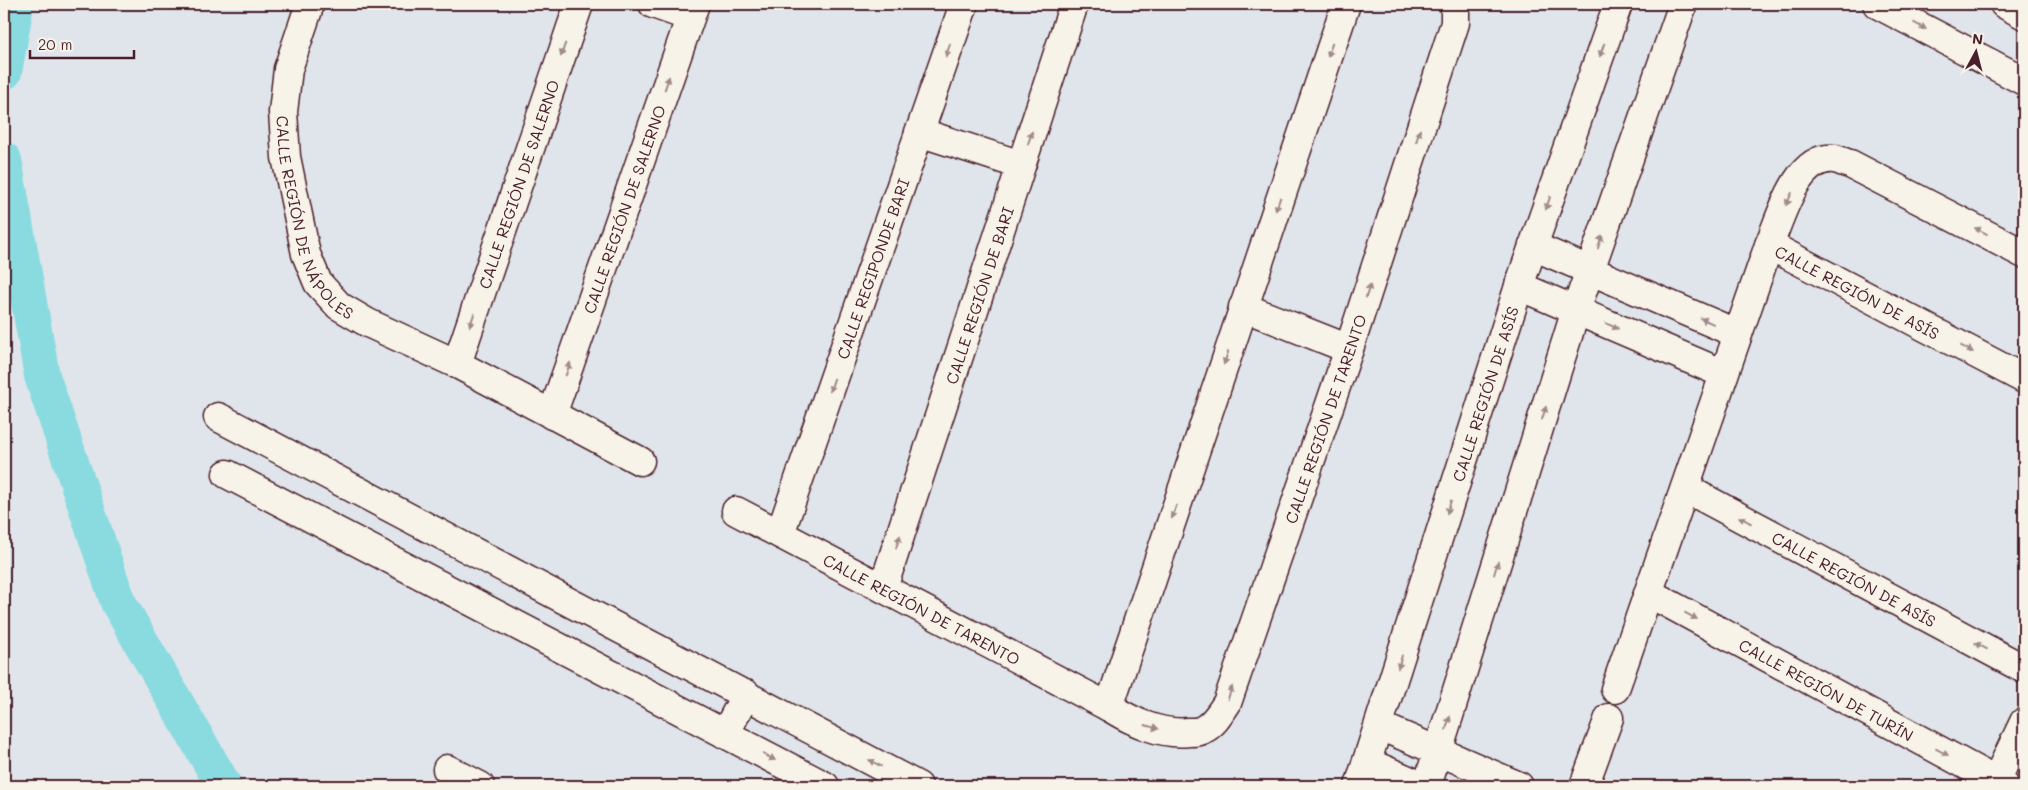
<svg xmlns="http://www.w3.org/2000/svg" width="2028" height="790" viewBox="0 0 2028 790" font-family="Mali,sans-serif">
<rect width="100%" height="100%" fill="#e0e5eb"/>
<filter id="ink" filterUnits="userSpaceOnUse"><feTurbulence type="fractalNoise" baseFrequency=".02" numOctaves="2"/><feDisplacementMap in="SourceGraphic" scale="10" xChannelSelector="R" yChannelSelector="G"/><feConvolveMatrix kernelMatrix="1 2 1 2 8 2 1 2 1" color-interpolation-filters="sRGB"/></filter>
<g filter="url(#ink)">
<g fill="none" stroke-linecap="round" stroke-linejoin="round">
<!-- canal -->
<g stroke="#89dbe0" stroke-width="36">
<path d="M 4,72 L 16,4"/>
<path d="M 4,160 L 42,376 L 118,602 L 224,786"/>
</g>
<!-- street casing -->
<g stroke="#4a1f2b" stroke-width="31">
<g id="street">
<path id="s1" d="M 310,4 L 288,69 L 283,112 L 286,157 L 306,254 L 318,283 L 339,306 L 368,323 L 457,364 L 640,461"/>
<path d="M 653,4 L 690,17"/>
<path d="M 919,132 L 1021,165"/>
<path id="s2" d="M 1769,245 L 2024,379"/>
<path d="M 1533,246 L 1738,334"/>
<path d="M 1519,286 L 1724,374"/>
<path d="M 1243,307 L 1349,349"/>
<path id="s3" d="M 457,364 L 579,4"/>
<path id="s4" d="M 552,415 L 695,4"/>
<path d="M 218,417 L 918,786"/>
<path d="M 227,474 L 825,786"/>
<path id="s5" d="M 1685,488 L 2024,669"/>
<path id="s6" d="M 736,511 L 1109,707 C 1133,722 1160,735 1189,732 C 1194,732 1200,732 1204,729 C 1215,723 1220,713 1227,703 L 1349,349 L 1455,23 L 1455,4"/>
<path id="s7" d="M 780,534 L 964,4"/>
<path id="s8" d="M 883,588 L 1074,4"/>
<path id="s9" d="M 1649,593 L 2005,786"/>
<path d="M 1615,689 L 1769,245 C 1781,217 1797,154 1835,159 C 1840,160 1845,163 1850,164 L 2024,254"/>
<path d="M 1109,707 L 1346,4"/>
<path d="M 1380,726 L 1519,786"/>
<path d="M 725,734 L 746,694"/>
<path d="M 1367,762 L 1422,786"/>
<path d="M 447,769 L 480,786"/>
<path d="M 1996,781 L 2024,722"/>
<path id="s10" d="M 1359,786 L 1519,286 L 1618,4"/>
<path d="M 1427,786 L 1576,310 L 1683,4"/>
<path d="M 1584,786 L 1609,718"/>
</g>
</g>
<!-- secondary casing -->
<g stroke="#4a1f2b" stroke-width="31">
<g id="secondary">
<path d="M 1877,4 L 2024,81"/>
<path d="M 2004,4 L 2024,15"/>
</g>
</g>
<!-- street -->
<use href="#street" stroke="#f7f3e8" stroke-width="28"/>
<!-- secondary -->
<use href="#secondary" stroke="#f7f3e8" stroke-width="28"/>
</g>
<!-- one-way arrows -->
<defs><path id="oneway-solid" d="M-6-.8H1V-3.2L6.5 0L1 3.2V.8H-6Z" transform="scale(1.25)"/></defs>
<g fill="#a0898a">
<use href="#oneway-solid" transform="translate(1920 26) rotate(28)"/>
<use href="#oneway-solid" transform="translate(563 50) rotate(109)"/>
<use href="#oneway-solid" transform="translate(948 50) rotate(109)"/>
<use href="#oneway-solid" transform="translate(1330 50) rotate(109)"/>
<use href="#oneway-solid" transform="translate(1602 50) rotate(109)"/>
<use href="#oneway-solid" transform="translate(667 83) rotate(-71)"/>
<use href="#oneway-solid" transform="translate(1418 136) rotate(-72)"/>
<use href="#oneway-solid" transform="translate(1030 138) rotate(-72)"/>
<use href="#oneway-solid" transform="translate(1789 199) rotate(114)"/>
<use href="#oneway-solid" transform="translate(1548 203) rotate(109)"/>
<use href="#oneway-solid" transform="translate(1278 204) rotate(109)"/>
<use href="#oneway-solid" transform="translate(1981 231) rotate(-153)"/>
<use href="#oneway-solid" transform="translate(1600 242) rotate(-71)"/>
<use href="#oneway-solid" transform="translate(1368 291) rotate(-72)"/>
<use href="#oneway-solid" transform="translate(472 320) rotate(109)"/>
<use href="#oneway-solid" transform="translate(1707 321) rotate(-156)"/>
<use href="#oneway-solid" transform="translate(1612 326) rotate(24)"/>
<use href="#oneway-solid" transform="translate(1967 349) rotate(28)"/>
<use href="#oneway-solid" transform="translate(1226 358) rotate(109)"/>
<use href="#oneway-solid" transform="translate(568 369) rotate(-71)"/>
<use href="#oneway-solid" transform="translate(832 385) rotate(109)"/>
<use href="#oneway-solid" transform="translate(1544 413) rotate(-73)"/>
<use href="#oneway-solid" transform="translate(1449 507) rotate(107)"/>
<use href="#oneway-solid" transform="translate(1174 512) rotate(109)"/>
<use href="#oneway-solid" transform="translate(1745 520) rotate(-152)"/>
<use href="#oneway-solid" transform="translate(898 542) rotate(-72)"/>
<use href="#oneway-solid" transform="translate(1496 568) rotate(-73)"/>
<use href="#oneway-solid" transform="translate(1691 616) rotate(28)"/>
<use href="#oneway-solid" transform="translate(1981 646) rotate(-152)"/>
<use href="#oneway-solid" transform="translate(1400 662) rotate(107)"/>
<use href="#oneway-solid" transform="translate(1230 693) rotate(-71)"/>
<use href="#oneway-solid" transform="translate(1448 723) rotate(-73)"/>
<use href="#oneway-solid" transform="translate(1152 727) rotate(16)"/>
<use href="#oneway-solid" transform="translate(1942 752) rotate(28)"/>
<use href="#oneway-solid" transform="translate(769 757) rotate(27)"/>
<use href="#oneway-solid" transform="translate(875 763) rotate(-152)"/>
</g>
</g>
<g text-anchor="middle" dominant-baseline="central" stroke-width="4" stroke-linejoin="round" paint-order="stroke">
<!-- street labels -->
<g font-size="16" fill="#4a1f2b" stroke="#f7f3e8">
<text stroke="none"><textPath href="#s3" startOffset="190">CALLE REGIÓN DE SALERNO</textPath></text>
<text stroke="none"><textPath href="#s4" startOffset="218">CALLE REGIÓN DE SALERNO</textPath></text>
<text stroke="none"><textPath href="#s1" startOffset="225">CALLE REGIÓN DE NÁPOLES</textPath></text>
<text stroke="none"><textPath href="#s7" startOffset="281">CALLE REGIPONDE BARI</textPath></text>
<text stroke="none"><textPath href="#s2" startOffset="100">CALLE REGIÓN DE ASÍS</textPath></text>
<text stroke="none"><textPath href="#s8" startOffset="308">CALLE REGIÓN DE BARI</textPath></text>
<text stroke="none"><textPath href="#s10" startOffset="412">CALLE REGIÓN DE ASÍS</textPath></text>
<text stroke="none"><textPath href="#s6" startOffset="858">CALLE REGIÓN DE TARENTO</textPath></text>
<text stroke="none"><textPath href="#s5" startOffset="192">CALLE REGIÓN DE ASÍS</textPath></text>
<text stroke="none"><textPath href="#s6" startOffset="210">CALLE REGIÓN DE TARENTO</textPath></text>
<text stroke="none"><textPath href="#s9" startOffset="202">CALLE REGIÓN DE TURÍN</textPath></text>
</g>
</g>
<!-- margin -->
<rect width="2028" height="790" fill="none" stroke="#f7f3e8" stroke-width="20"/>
<rect x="10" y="10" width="2008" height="770" fill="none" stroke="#4a1f2b" stroke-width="2" filter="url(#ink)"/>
<!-- north arrow -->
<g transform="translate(1976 52) rotate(7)" stroke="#f7f3e8" stroke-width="4" paint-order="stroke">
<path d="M0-4L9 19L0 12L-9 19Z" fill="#4a1f2b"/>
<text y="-8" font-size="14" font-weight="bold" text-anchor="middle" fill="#4a1f2b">N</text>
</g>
<!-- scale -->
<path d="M30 50v8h104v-8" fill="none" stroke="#4a1f2b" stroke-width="2.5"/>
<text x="38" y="50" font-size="15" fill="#4a1f2b" stroke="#f7f3e8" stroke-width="4" paint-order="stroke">20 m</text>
</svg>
